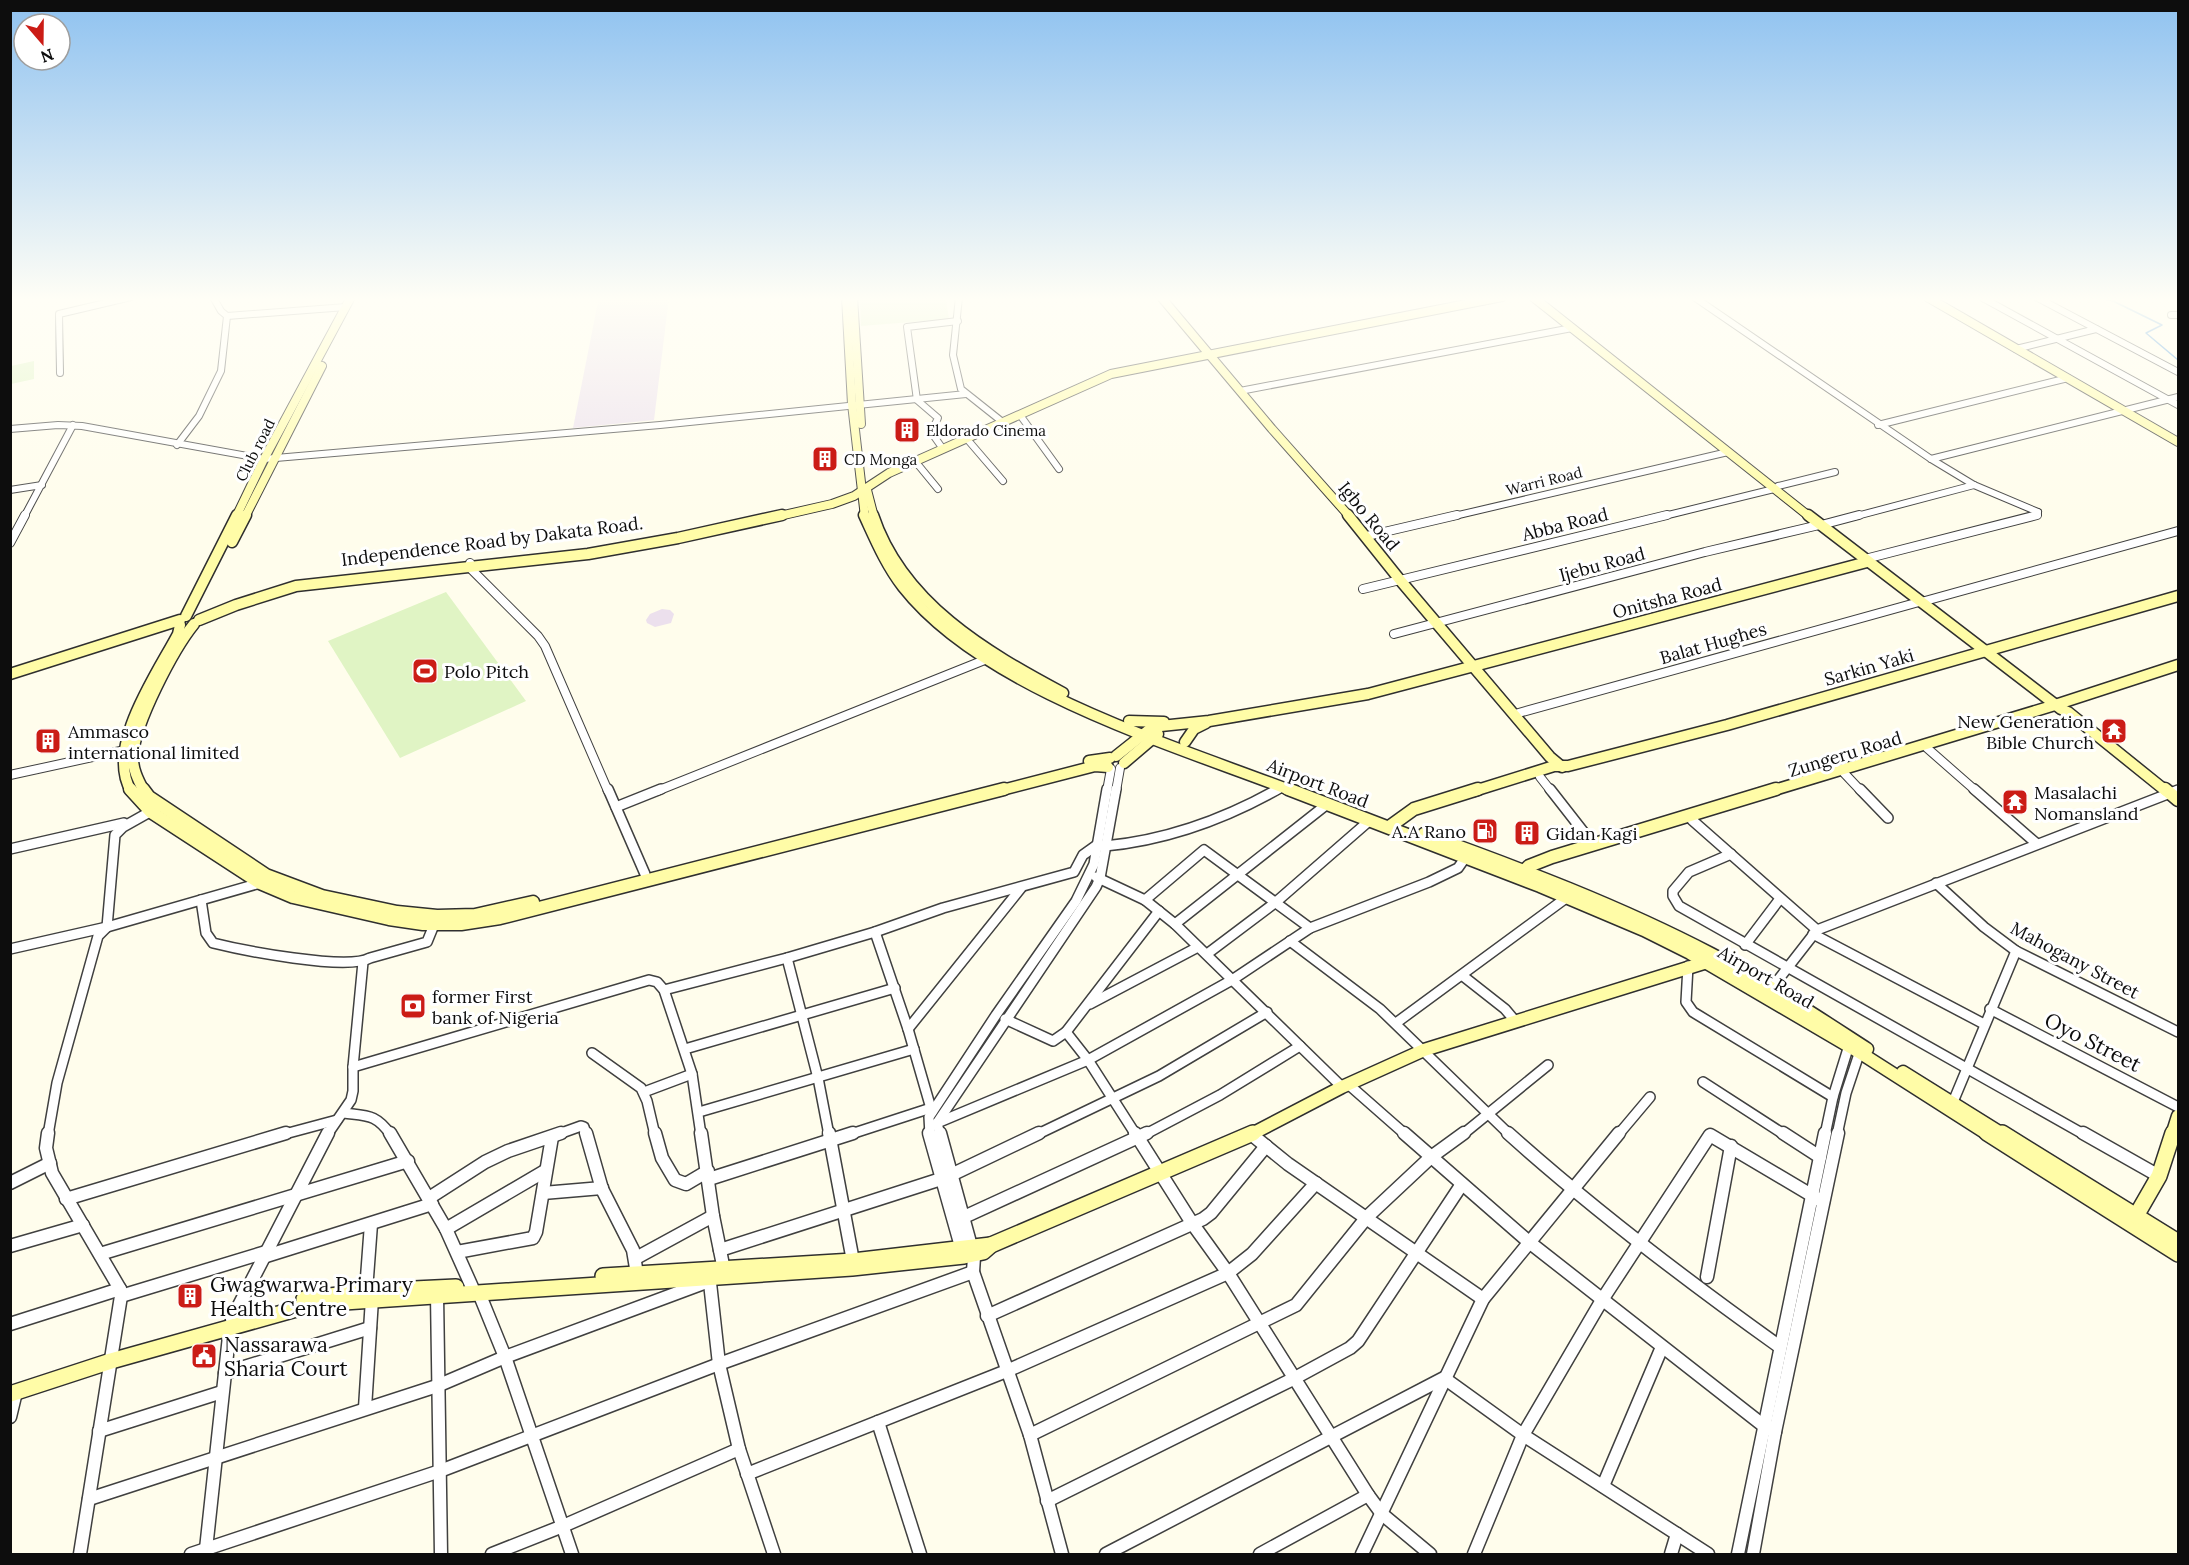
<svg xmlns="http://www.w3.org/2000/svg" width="2189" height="1565" viewBox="0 0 2189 1565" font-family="Lora,serif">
<rect width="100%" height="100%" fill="#fffdec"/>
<!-- industrial -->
<g fill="#ece0ed">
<path d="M 599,297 L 669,297 L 654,420 L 573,428 Z"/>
<path d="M 662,609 L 670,610 L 674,614 L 671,623 L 655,627 L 647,623 L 646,620 L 650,614 Z"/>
</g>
<!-- pitch -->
<g fill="#e0f4c4">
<path d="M 860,297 L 954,297 L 954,299 L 946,300 L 949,319 L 861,326 Z"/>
<path d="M 34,361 L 34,379 L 11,384 L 11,366 Z"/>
<path d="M 446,592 L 526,701 L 400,758 L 328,641 Z"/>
</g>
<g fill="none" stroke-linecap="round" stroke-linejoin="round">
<!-- stream -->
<path stroke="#2a86db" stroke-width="1.5" d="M 2097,297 L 2113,301 L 2162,325 L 2146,333 L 2178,360"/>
<!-- street-far3 casing -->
<g stroke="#404040" stroke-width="8">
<g id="street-far3">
<path d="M 959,297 L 953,355 L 961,389 L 1000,420"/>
<path d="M 1694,297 L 1931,459 L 1974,485 L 2038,512"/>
<path d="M 1981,297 L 2178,405"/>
<path d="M 2036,297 L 2178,372"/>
<path d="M 2171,315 L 2178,315"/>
<path d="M 227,316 L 346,307"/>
<path d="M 2016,349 L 2096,329"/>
<path d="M 60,373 L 59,314 L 131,297"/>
<path d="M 1240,391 L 1572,328"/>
<path d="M 1020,415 L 1059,469"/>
<path d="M 1878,425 L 2068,378"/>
<path d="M 10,429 L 58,425 L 82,426 L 264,459 L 660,425 L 966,394"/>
<path d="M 967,439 L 1003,481"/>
<path d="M 177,445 L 199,416 L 221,371 L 227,316 L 221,311 L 213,297"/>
<path d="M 943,449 L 931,432 L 938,418 L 917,400 L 907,327 L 958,321"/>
<path d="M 1931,459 L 2178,397"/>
<path d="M 915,461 L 938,489"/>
<path d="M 1778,486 L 1835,472"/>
<path d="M 10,490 L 42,485"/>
<path d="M 24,517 L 73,425"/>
<path d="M 1450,517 L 1728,452"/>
<path d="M 1660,517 L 1774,489"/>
<path d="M 1853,517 L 1974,485"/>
<path d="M 2031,517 L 2037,515 L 2038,512"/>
</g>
</g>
<!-- street-far2 casing -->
<g stroke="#404040" stroke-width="10">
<g id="street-far2">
<path d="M 1825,524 L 1859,515"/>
<path d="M 1367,536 L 1457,515"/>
<path d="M 10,543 L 25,515"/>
<path d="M 1869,558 L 2037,515"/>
<path d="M 470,563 L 469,567 L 538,636 L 545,646 L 608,791"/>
<path d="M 1363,589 L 1667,515"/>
<path d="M 1925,601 L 2178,531"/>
<path d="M 1394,634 L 1705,552 L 1819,525"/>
<path d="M 1515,714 L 1919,602"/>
<path d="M 1927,748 L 1976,791"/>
<path d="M 1844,773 L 1861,791"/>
<path d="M 10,775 L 125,750"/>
<path d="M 1540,777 L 1551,791"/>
<path d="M 657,791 L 992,657"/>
<path d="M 1107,791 L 1111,769"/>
<path d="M 1116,791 L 1120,768"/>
<path d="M 1275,791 L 1282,787"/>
</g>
</g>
<!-- street-far1 casing -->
<g stroke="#404040" stroke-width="12">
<g id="street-far1">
<path d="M 608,789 L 645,874"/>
<path d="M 1550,789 L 1593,844"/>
<path d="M 1860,789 L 1888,818"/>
<path d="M 1974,789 L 2037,844"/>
<path d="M 616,807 L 661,789"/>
<path d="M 1692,820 L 1817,930"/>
<path d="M 1105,846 C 1168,840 1223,820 1278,789"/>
<path d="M 10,849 L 124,823"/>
<path d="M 1731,854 L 1689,872 L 1673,891 L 1673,896 L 1679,906 L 2085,1135"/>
<path d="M 1096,877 L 1145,900 L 1175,924 L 1342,1087"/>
<path d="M 1936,883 L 1984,927 L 2016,951 L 2178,1032"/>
<path d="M 201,900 L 206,933 L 213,943 C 241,950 347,971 370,958 L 427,942 L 436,920"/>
<path d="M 1145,900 L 1204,850 L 1310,928"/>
<path d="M 1175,924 L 1326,805"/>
<path d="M 875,932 L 908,1029 L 932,1112"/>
<path d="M 1813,934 L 1984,1024"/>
<path d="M 1290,941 L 1380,1009 L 1510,1135"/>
<path d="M 1745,945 L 1779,900"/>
<path d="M 10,949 L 107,927 L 260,883"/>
<path d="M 1207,954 L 1276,902 L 1369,821"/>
<path d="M 787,958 L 818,1078 L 829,1135"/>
<path d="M 1688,966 L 1686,1002 L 1693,1012 L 1833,1097"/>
<path d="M 1463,976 L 1505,1009 L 1516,1022"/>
<path d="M 1771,989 L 1817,930 L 2178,790"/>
<path d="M 664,990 L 787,958 L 875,932 L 943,908 L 1074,872 L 1083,855 L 1097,845"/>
<path d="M 1090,1004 L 1198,947"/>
<path d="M 1990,1009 L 2178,1107"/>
<path d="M 1005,1019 L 1053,1041 L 1066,1032"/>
<path d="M 1396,1023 L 1566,898"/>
<path d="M 908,1029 L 1021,888"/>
<path d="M 685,1049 L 895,988"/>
<path d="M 592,1053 L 641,1088 L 647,1101 L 655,1135"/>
<path d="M 353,1067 L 649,980 L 657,982 L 664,990 L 692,1074 L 701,1135"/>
<path d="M 1703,1082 L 1785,1135"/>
<path d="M 1348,1084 L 1406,1135"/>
<path d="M 644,1092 L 692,1074"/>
<path d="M 1953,1102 L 2016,951"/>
<path d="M 699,1112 L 914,1049"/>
<path d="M 344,1113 C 368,1116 376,1114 391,1135"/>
<path d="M 937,1123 L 1088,1060 L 1232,980 L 1310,928 L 1429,882 L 1458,868 L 1465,858"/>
<path d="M 48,1135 L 57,1083 L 98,936 L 107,927 L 115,835 L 123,827 L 155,809"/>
<path d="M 281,1135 L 337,1120"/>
<path d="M 327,1135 L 351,1100 L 353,1091 L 353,1067 L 363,962"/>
<path d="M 556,1135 L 581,1126 L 584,1127 L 586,1135"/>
<path d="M 848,1135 L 931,1108"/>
<path d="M 930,1135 L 929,1117 L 996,1015 L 1076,901 L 1094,864 L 1107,789"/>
<path d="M 940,1135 L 937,1123 L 1096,887 L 1100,878 L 1116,789"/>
<path d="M 1036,1135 L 1159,1076 L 1267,1012"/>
<path d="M 1136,1135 L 1088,1060 L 1066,1032 L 1159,911"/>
<path d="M 1144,1135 L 1220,1095 L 1300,1046"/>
<path d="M 1462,1135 L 1548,1065"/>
<path d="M 1618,1135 L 1650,1097"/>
<path d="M 1825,1135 L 1833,1097 L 1850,1042"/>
<path d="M 1837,1135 L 1846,1093 L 1861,1048"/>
</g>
</g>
<!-- street casing -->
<g stroke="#404040" stroke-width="15">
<g id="street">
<path d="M 48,1133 L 46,1148 L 52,1173 L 120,1289 L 121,1296 L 80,1554"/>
<path d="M 390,1133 L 446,1229 L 472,1287"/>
<path d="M 586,1133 L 602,1189 L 633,1250 L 637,1274"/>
<path d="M 655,1133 L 662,1158 L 675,1180 L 686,1184 L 708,1171"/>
<path d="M 701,1133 L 713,1216 L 724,1270"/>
<path d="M 829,1133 L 853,1261"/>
<path d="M 929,1133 L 962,1250"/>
<path d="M 940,1133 L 974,1257 L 973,1272 L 1030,1435 L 1062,1554"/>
<path d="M 1135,1133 L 1192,1223 L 1228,1273 L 1368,1495 L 1382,1514 L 1430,1554"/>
<path d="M 1404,1133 L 1529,1242 L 1764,1426 L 1775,1432"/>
<path d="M 1508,1133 C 1594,1210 1686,1280 1780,1347"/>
<path d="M 1783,1133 L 1820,1157"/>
<path d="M 2083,1133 L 2159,1176"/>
<path d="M 1251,1134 L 1288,1164 L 1483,1299"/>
<path d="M 951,1175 L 1039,1133"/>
<path d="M 709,1179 L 853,1133"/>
<path d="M 10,1183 L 50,1163"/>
<path d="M 543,1193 L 602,1188"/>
<path d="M 429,1198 L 485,1162 L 508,1151 L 561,1133"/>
<path d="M 66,1199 L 286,1133"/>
<path d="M 964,1217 L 1147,1133"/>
<path d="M 446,1229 L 545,1171"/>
<path d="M 10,1246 L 83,1225"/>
<path d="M 720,1250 L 941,1179"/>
<path d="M 457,1252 L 533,1238 L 536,1232 L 552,1137"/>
<path d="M 100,1254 L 408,1161"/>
<path d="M 263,1257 L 432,1204"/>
<path d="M 636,1258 L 713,1216"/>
<path d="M 709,1274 L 719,1364 L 739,1449 L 774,1554"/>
<path d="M 1707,1277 L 1731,1146"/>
<path d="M 366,1291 L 371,1224"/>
<path d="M 479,1293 L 505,1357 L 572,1554"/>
<path d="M 437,1295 L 441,1554"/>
<path d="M 121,1296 L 266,1252"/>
<path d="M 987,1316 L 1203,1219 L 1211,1213 L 1266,1146"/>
<path d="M 232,1319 L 328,1133"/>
<path d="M 10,1324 L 120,1289"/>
<path d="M 225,1373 L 370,1328"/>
<path d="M 365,1408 L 372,1299"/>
<path d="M 10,1417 L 16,1392"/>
<path d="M 878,1422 L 920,1554"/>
<path d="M 99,1431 L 222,1392"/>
<path d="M 1030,1435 L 1296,1305 L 1367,1217 L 1431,1157 L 1464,1133"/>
<path d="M 747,1474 L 1009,1370 L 1228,1273 L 1252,1254 L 1316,1183"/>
<path d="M 1603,1486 L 1662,1347"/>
<path d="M 89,1499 L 437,1386 L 505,1357 L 704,1283"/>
<path d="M 1047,1501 L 1293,1379 L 1350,1348 L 1358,1341 L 1462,1184"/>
<path d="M 206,1549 L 230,1327"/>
<path d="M 191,1554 L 440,1471 L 719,1364 L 973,1272"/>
<path d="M 492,1554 L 563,1526 L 739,1449"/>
<path d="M 1106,1554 L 1444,1378 L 1523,1435 L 1708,1554"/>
<path d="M 1260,1554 L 1368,1495"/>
<path d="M 1362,1554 L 1483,1299 L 1619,1133"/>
<path d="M 1474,1554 L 1523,1435 L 1602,1300 L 1710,1135 L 1823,1202"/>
<path d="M 1671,1554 L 1677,1534"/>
<path d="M 1738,1554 L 1825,1133"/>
<path d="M 1753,1554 L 1775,1432 L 1838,1133"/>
</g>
</g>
<!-- secondary-far3 casing -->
<g stroke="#2f2f2f" stroke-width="10">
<g id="secondary-far3">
<path d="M 846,297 L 852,404 L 865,517"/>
<path d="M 853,297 L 861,424"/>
<path d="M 1161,297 L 1272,429 L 1350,517"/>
<path d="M 1533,297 L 1810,517"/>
<path d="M 1927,297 L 2178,442"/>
<path d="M 867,490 L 874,517"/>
<path d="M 236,517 L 264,459 L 351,297"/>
<path d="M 245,517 L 322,366"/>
<path d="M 775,517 L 832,504 L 854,496 L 889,473 L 1111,374 L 1502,297"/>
</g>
</g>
<!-- secondary-far2 casing -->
<g stroke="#2f2f2f" stroke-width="13">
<g id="secondary-far2">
<path d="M 864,515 C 876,541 886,565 903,587 C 983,689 1173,745 1292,791"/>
<path d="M 873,515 C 902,603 986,652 1063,693"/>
<path d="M 1348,515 L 1400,580 L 1550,757 L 1562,767"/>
<path d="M 1808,515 L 2061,709 L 2068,712 L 2166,791"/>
<path d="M 232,542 L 246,515"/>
<path d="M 186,616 L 237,515"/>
<path d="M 199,620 L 236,605 L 296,586 L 588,554 L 678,538 L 782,515"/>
<path d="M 10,674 L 180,620"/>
<path d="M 1129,721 L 1164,722"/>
<path d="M 1185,742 L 1194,729 L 1206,723"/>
<path d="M 1116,756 L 1150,729 L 1161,726 L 1209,721 L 1368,694 L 1867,562"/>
<path d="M 1089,761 L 1110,758"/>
<path d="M 1124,763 L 1158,734"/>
<path d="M 131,791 C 105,747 157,674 178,634 L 180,625"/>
<path d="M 144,791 C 138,780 132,768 133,755 C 135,723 173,650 194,624"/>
<path d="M 998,791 L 1095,766 L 1108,767"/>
<path d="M 1474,791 L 1554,766 L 1568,766 L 1727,725 L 2178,596"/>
<path d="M 1771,791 L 2055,705 L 2178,665"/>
</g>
</g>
<!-- secondary-far1 casing -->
<g stroke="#2f2f2f" stroke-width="15">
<g id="secondary-far1">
<path d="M 130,789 L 151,812 L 260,883 L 293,897 L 389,919 L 423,924 L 461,924 L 500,918 L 1004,789"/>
<path d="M 143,789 L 149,797 L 266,875 L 322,896 L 397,912 L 437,916 L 475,915 L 533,902"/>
<path d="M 1288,789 L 1540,886 L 1644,930 L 1690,953 L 1859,1052 L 1989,1135"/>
<path d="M 2165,789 L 2178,800"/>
<path d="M 1389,827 L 1414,809 L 1478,789"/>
<path d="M 1424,834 C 1521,869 1619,906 1711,954 C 1765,982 1816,1016 1867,1049"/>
<path d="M 1520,875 L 1529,866 L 1552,857 L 1776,789"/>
<path d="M 1903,1072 L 2004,1135"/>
<path d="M 1250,1135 L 1342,1087 L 1424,1050 L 1707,962"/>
<path d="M 2172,1135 L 2178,1116"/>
</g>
</g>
<!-- secondary casing -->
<g stroke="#2f2f2f" stroke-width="18">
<g id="secondary">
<path d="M 1987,1133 L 2178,1254"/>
<path d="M 2002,1133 L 2178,1242"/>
<path d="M 2136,1216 L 2159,1176 L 2173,1133"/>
<path d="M 603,1276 L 853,1261 L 991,1245"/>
<path d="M 304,1299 L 372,1291 L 456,1287"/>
<path d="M 10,1394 L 111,1361 L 314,1304 L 852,1268 L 964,1256 L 983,1252 L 991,1245 L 1253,1133"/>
</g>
</g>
<!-- street-far3 -->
<use href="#street-far3" stroke="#fff" stroke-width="6"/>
<!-- street-far2 -->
<use href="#street-far2" stroke="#fff" stroke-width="8"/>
<!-- street-far1 -->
<use href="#street-far1" stroke="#fff" stroke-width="9"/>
<!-- street -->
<use href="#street" stroke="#fff" stroke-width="12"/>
<!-- secondary-far3 -->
<use href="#secondary-far3" stroke="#fffca7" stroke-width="8"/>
<!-- secondary-far2 -->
<use href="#secondary-far2" stroke="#fffca7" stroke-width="10"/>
<!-- secondary-far1 -->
<use href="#secondary-far1" stroke="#fffca7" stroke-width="12"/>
<!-- secondary -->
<use href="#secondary" stroke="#fffca7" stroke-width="15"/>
</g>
<!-- sky -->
<linearGradient id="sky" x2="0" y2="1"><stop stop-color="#8fc2f0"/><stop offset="0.58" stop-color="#fffef6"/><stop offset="1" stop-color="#fffef6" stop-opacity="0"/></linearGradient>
<rect width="2189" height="516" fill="url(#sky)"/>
<!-- icons -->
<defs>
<g id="building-square" transform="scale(1.35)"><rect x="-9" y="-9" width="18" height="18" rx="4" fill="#cb1c16" stroke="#fff"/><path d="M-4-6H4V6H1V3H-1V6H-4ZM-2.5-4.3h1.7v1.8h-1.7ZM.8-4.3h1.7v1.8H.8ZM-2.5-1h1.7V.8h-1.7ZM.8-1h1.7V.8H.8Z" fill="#fff"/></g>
<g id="stadium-square" transform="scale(1.35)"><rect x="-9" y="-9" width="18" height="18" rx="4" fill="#cb1c16" stroke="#fff"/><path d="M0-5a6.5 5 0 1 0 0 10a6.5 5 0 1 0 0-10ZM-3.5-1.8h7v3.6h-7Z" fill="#fff"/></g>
<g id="temple-square" transform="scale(1.35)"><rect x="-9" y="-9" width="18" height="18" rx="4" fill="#cb1c16" stroke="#fff"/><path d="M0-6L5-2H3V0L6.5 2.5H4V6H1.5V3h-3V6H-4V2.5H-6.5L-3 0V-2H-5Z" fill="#fff"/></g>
<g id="fuel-square" transform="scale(1.35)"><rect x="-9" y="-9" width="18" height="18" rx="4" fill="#cb1c16" stroke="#fff"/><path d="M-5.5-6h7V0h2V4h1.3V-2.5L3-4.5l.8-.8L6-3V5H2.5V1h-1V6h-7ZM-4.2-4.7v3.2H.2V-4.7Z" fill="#fff"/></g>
<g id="bank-square" transform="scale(1.35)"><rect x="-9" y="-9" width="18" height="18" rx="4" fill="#cb1c16" stroke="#fff"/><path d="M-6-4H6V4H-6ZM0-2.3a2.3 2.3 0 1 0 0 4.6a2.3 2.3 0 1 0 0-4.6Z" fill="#fff"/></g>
<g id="civic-square" transform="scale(1.35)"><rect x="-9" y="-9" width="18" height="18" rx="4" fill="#cb1c16" stroke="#fff"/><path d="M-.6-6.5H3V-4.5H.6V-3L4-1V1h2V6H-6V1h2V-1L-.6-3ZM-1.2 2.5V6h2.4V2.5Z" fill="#fff"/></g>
</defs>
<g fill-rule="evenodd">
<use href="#building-square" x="907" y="430"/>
<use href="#building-square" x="825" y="459"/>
<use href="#stadium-square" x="425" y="671"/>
<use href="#temple-square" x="2114" y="731"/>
<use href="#building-square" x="48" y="741"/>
<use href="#temple-square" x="2015" y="802"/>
<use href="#fuel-square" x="1485" y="831"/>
<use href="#building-square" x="1527" y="833"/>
<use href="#bank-square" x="413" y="1006"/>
<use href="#building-square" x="190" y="1296"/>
<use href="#civic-square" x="204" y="1356"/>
</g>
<g text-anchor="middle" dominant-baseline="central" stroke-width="6" stroke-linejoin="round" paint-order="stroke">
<!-- far-poi labels -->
<g font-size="15" fill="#0d0d0d" stroke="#fff" text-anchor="start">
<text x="926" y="430">Eldorado Cinema</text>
<text x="844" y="459">CD Monga</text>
</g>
<!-- far-street labels -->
<g font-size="15" fill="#0d0d0d" stroke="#fff">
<text transform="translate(255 450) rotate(-63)">Club road</text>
<text transform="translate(1544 481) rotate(-14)">Warri Road</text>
</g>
<!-- street labels -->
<g font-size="18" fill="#0d0d0d" stroke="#fff">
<text transform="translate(1369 516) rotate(50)">Igbo Road</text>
<text transform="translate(1565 524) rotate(-14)">Abba Road</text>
<text transform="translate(492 541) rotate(-7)">Independence Road by Dakata Road.</text>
<text transform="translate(1602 564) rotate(-15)">Ijebu Road</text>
<text transform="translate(1667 598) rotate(-15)">Onitsha Road</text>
<text transform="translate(1713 643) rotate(-16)">Balat Hughes</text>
<text transform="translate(1869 667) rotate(-16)">Sarkin Yaki</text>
<text transform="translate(1845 754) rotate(-17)">Zungeru Road</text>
<text transform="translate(1318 783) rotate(21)">Airport Road</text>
<text transform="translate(2075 960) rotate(28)">Mahogany Street</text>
<text transform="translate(1766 977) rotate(30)">Airport Road</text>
</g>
<!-- poi labels -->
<g font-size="18" fill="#0d0d0d" stroke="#fff" text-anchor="start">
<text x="444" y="671">Polo Pitch</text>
<text x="2094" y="721" text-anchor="end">New Generation<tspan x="2094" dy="21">Bible Church</tspan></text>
<text x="68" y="731">Ammasco<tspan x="68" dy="21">international limited</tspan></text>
<text x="2034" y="792">Masalachi<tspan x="2034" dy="21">Nomansland</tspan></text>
<text x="1466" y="831" text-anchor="end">A.A Rano</text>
<text x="1546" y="833">Gidan Kagi</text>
<text x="432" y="996">former First<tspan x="432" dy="21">bank of Nigeria</tspan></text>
</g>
<!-- near-street labels -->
<g font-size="21" fill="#0d0d0d" stroke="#fff">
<text transform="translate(2093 1042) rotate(27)">Oyo Street</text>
</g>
<!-- near-poi labels -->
<g font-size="21" fill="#0d0d0d" stroke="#fff" text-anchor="start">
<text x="210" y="1284">Gwagwarwa Primary<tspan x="210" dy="24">Health Centre</tspan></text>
<text x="224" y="1344">Nassarawa<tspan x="224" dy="24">Sharia Court</tspan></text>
</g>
</g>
<!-- border -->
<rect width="2189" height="1565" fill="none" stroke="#0d0d0d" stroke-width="24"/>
<!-- north arrow -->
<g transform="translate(42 42) rotate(160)"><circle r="28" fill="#ffffff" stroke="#9e9e9e" stroke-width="1.5"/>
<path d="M0-4.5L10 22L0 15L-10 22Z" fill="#cb1c16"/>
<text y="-9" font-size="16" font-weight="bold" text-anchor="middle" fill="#0d0d0d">N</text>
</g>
</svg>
